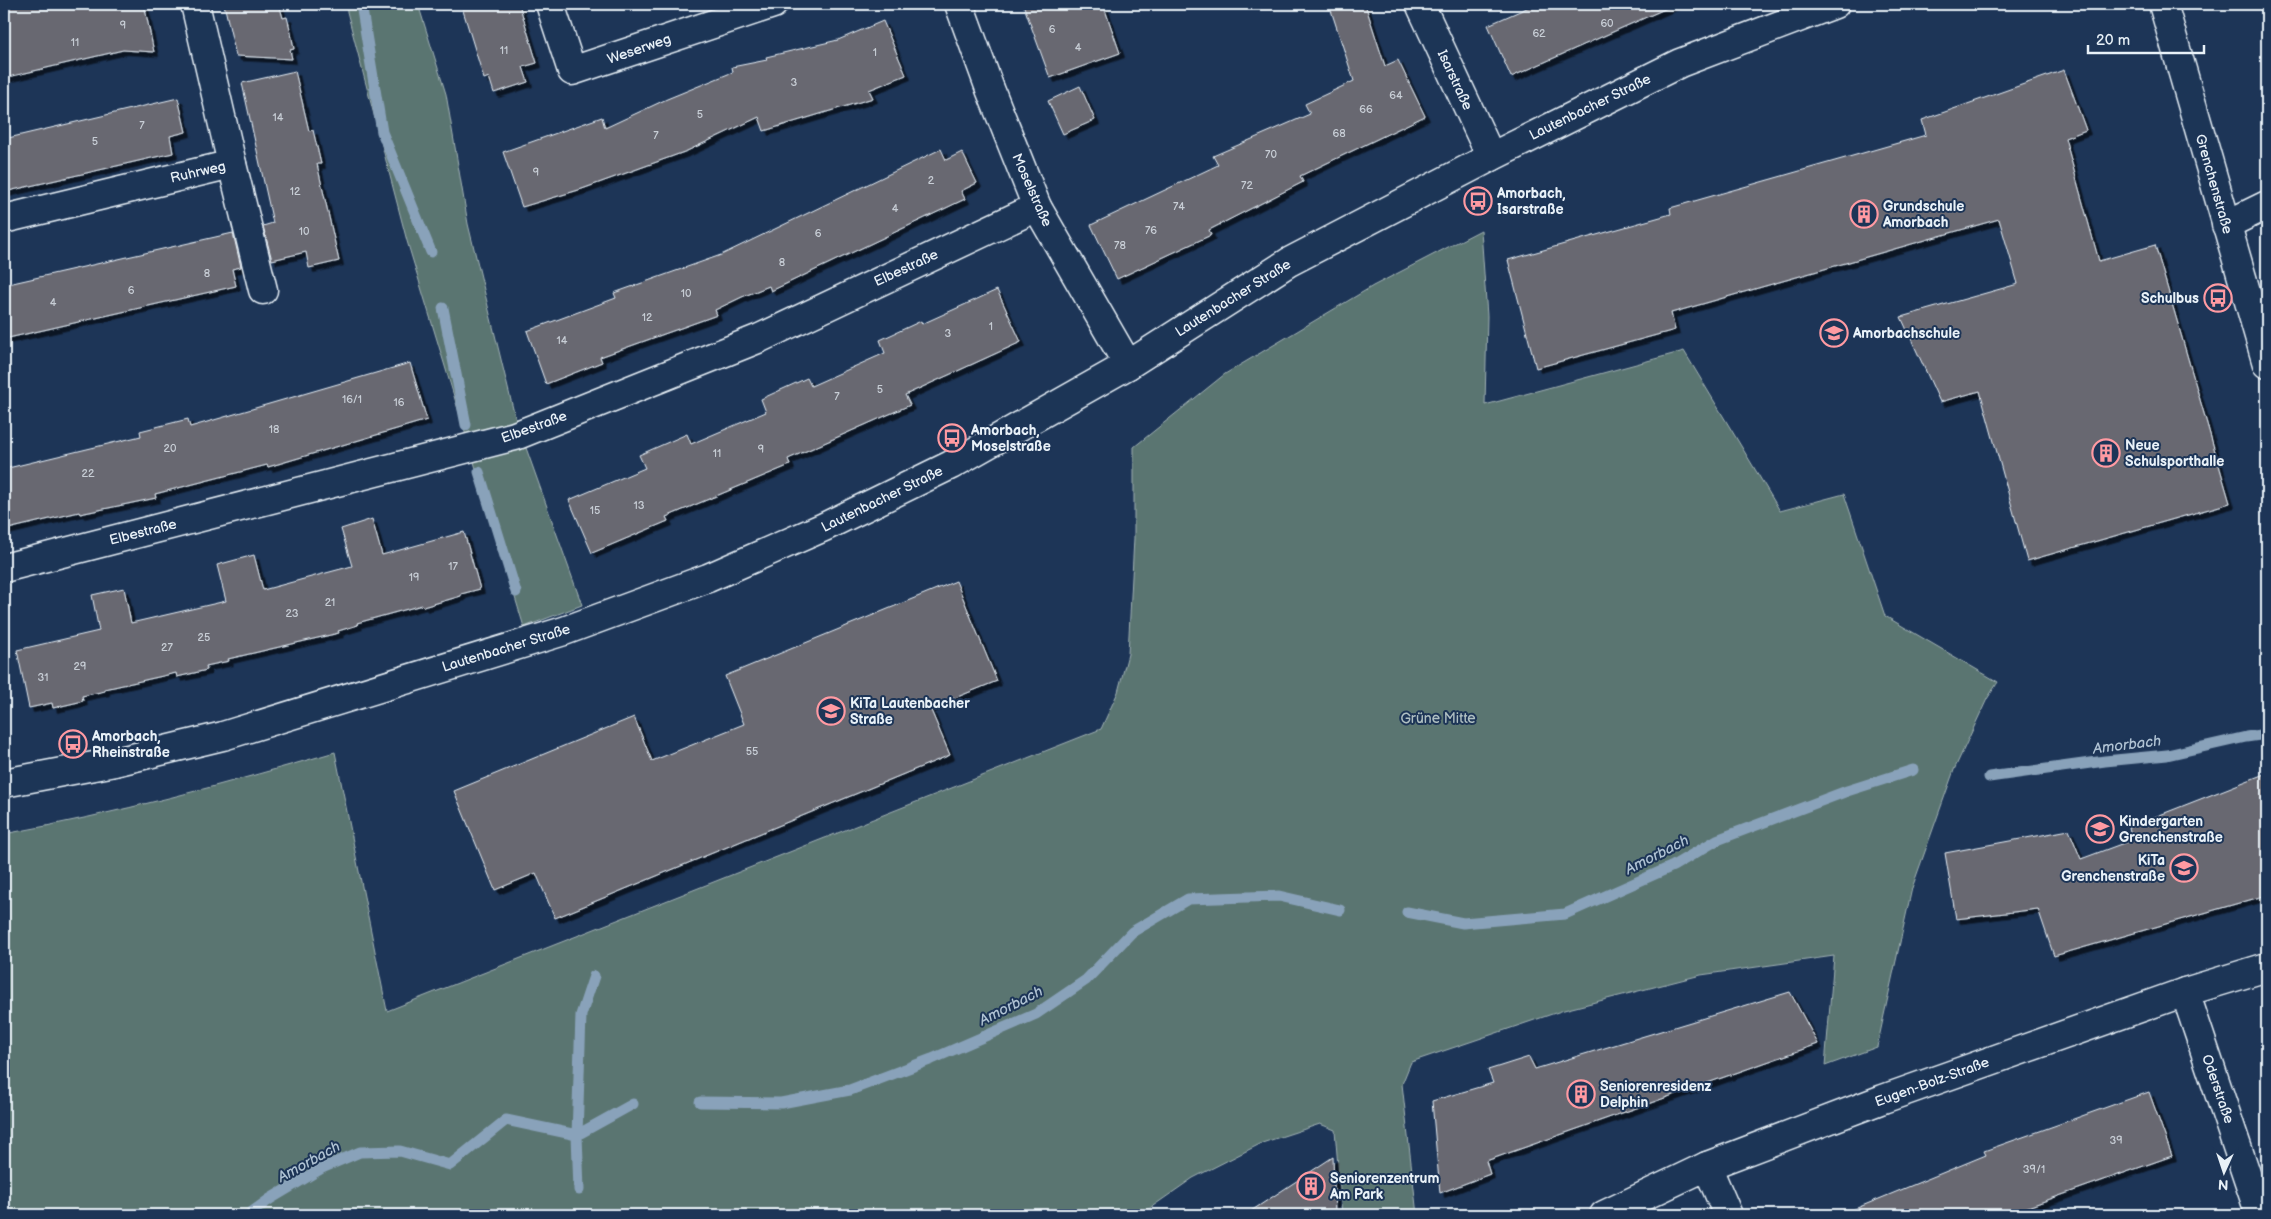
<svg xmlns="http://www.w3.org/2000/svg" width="2271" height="1219" viewBox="0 0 2271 1219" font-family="'Balsamiq Sans',sans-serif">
<defs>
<filter id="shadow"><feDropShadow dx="4.5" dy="4.5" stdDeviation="0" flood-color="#0009"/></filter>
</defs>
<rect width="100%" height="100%" fill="#1d3557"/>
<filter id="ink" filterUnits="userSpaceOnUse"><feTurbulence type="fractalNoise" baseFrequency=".02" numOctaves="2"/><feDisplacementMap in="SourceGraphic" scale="10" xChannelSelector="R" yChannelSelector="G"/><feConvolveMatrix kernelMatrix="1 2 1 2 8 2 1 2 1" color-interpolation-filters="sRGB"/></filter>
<g filter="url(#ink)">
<!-- green -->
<g fill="#5a7471" stroke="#a1b2b4">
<path d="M 345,4 L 418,4 L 446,94 L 468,224 L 515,417 L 582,605 L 524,627 L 407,241 Z"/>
<path d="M 1481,230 L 1487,316 L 1485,405 L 1684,351 L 1780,511 L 1844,494 L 1885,616 L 1998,682 L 1987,699 L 1954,770 L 1912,888 L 1877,1047 L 1825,1066 L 1834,956 L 1701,975 L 1564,1010 L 1411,1062 L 1402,1084 L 1417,1215 L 1342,1215 L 1335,1130 L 1320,1124 L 1262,1143 L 1193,1178 L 1140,1215 L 4,1215 L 4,834 C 116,814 226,784 335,752 L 387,1011 L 1101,729 L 1118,692 L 1128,654 L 1134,538 L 1134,447 L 1225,374 L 1373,286 Z"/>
</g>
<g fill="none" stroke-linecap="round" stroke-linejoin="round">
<!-- stream -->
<g stroke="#89a2ba" stroke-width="11">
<path d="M 361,4 L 382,132 L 431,252"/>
<path d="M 443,308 L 466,425"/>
<path d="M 479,472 L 516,592"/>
<path d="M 1989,777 L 2105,761 L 2167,755 L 2246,737 L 2267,734"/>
<path d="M 1407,912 L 1463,923 L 1565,914 L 1673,866 L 1717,840 L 1847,791 L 1913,770"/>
<path d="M 700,1102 L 781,1103 L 850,1090 L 932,1059 L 1036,1014 L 1086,980 L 1132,932 L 1188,899 L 1279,896 L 1340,910"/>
<path d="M 579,1190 L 577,1135 L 581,1015 L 594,976"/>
<path d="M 248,1215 L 270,1199 L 322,1168 L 360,1152 L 400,1151 L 450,1165 L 506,1120 L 577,1135 L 633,1104"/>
</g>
</g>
<!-- building -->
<g fill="#686771" stroke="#e8f1f8" filter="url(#shadow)">
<path d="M 4,4 L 144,4 L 154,52 L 123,50 L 4,78 Z"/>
<path d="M 224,4 L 279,4 L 283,18 L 287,17 L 291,33 L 294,49 L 290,50 L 292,59 L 236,56 Z"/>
<path d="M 461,4 L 519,4 L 537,63 L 523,67 L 528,82 L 494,93 L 489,77 L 484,79 Z"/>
<path d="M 1023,4 L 1103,4 L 1120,53 L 1050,78 Z"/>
<path d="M 1329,4 L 1365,4 L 1385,66 L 1398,60 L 1425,116 L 1300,176 L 1303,182 L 1209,230 L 1211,235 L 1117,279 L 1091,225 L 1218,165 L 1213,156 L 1310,114 L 1305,104 L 1354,81 Z"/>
<path d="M 1536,4 L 1676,4 L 1511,77 L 1488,25 Z"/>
<path d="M 883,21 L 906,75 L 869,90 L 873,98 L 764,131 L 759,117 L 687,151 L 582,189 L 522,207 L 503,152 L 602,117 L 605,128 L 667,99 L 733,72 L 732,67 L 767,60 L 766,57 L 838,40 Z"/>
<path d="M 2064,70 L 2086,130 L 2065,138 L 2099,261 L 2155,245 L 2230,503 L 2027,561 L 1980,391 L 1940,402 L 1901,317 L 2018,284 L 1999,219 L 1671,313 L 1675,330 L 1536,368 L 1508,260 L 1671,214 L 1670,208 L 1926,135 L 1922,120 Z"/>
<path d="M 295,71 L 309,131 L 313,130 L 321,164 L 317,164 L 339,261 L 309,268 L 306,252 L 272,260 L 263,226 L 273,223 L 242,83 Z"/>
<path d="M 1080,86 L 1095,120 L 1063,134 L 1048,101 Z"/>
<path d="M 178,98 L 186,132 L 170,136 L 173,153 L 4,192 L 4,139 Z"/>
<path d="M 941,149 L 946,160 L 962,152 L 977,183 L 961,191 L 965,199 L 771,291 L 769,286 L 742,297 L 715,310 L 717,315 L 600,357 L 602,362 L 546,384 L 527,331 L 616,298 L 614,293 L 721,255 Z"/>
<path d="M 233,233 L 241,267 L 232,269 L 236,286 L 4,339 L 4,285 Z"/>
<path d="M 997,290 L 1021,342 L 905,395 L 910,405 L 788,459 L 790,465 L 666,517 L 668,521 L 592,553 L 569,500 L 645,468 L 639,455 L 687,434 L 691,444 L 766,412 L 761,399 L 807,378 L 811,386 L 885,353 L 880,340 L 921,321 L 922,324 Z"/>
<path d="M 410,363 L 427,420 L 268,467 L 267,465 L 155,494 L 156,498 L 80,514 L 79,512 L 4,530 L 4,469 L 141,436 L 140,431 L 188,419 L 190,427 Z"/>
<path d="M 372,519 L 382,555 L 464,532 L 480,589 L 461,594 L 461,596 L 423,607 L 422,605 L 357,623 L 358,625 L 338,631 L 339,633 L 228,659 L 229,661 L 206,666 L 207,670 L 177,677 L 176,673 L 105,689 L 105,691 L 82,696 L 83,701 L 53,708 L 52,703 L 29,708 L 17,650 L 99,631 L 92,595 L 124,588 L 131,623 L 226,601 L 217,565 L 254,555 L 263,590 L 352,566 L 341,529 Z"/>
<path d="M 956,581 L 997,681 L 930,708 L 950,755 L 555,918 L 536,873 L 495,890 L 454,791 L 634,717 L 652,761 L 744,724 L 725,676 Z"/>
<path d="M 2267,773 L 2267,895 L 2054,956 L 2038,909 L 1956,919 L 1945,853 L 2069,830 L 2081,859 L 2132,840 L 2129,827 Z"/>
<path d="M 1790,992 L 1818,1044 L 1486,1161 L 1490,1174 L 1440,1193 L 1432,1101 L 1493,1083 L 1488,1070 L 1529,1057 L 1535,1069 Z"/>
<path d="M 2149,1092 L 2172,1156 L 2005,1215 L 1840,1215 L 1986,1155 L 1984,1151 Z"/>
<path d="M 1333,1157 L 1335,1215 L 1245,1215 Z"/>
</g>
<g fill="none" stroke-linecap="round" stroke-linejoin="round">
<!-- minor casing -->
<g stroke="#e8f1f8" stroke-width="31">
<g id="minor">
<path d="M 550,4 L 572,71 L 773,4"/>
<path d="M 959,4 L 990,89 L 1037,207 L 1128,365"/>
<path d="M 1420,4 L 1491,157"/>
<path d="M 2163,4 L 2267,364"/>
<path d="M 232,164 L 263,290"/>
<path d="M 4,219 L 232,164 L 195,4"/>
<path d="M 2226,225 L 2267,205"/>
<path d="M 4,568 L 515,436 L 760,338 L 1037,207"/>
<path d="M 4,783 L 115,762 L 223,736 L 564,631 L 708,578 L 824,527 L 951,465 L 1128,365 L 1289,262 L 1491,157 L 1680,63 L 1835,4"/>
<path d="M 2185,992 L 2260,1215"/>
<path d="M 1707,1166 L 1728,1215"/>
<path d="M 1604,1215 L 1707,1166 L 1883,1099 L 2185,992 L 2267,967"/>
</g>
</g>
<!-- minor -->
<use href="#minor" stroke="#1d3557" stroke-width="28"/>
</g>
</g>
<!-- icons -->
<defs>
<g id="bus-ring" transform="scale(1.4375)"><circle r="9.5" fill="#1d3557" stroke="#ff9aa2" stroke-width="1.5"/><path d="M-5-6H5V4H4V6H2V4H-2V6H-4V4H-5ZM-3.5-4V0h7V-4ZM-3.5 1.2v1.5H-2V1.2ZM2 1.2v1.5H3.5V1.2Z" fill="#ff9aa2"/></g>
<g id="building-ring" transform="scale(1.4375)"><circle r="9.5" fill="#1d3557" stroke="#ff9aa2" stroke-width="1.5"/><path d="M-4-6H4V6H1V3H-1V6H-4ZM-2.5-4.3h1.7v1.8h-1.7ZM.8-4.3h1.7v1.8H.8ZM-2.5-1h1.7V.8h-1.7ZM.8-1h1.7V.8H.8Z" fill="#ff9aa2"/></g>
<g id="school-ring" transform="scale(1.4375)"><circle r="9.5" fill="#1d3557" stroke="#ff9aa2" stroke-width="1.5"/><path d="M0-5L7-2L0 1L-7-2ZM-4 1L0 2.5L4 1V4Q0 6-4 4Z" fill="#ff9aa2"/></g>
</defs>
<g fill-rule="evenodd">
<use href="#bus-ring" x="1478" y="201"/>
<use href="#building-ring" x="1864" y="214"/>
<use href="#bus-ring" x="2218" y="298"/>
<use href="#school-ring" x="1834" y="333"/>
<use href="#bus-ring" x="952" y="438"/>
<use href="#building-ring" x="2106" y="453"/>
<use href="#school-ring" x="831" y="711"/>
<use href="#bus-ring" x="73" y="744"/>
<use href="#school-ring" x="2100" y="829"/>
<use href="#school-ring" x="2184" y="868"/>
<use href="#building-ring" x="1581" y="1094"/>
<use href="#building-ring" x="1311" y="1186"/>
</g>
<g text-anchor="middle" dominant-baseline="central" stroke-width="4" stroke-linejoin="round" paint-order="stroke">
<!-- number labels -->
<g font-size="11" fill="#c8ced6">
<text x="1607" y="23">60</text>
<text x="123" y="25">9</text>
<text x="1052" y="29">6</text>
<text x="1539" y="33">62</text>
<text x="75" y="42">11</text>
<text x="1078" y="47">4</text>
<text x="504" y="50">11</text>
<text x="875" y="52">1</text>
<text x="794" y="82">3</text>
<text x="1396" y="95">64</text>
<text x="1366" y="109">66</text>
<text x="700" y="114">5</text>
<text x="278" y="117">14</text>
<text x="142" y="125">7</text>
<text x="1339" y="133">68</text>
<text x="656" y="135">7</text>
<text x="95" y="141">5</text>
<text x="1271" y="154">70</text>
<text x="536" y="172">9</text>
<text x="931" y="180">2</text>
<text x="1247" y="185">72</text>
<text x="295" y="191">12</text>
<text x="1179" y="206">74</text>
<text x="895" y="208">4</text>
<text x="1151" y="230">76</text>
<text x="304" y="231">10</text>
<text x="818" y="233">6</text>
<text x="1120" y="245">78</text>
<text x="782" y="262">8</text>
<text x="207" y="273">8</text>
<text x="131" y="290">6</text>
<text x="686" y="293">10</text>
<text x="53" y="302">4</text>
<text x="647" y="317">12</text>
<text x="991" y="326">1</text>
<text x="948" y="333">3</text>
<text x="562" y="340">14</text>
<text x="880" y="389">5</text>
<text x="837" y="396">7</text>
<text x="352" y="399">16/1</text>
<text x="399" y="402">16</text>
<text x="274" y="429">18</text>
<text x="170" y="448">20</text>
<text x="761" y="449">9</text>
<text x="717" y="453">11</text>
<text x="88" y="473">22</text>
<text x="639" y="505">13</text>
<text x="595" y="510">15</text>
<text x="453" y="566">17</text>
<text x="414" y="577">19</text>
<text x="330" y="602">21</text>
<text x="292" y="613">23</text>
<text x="204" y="637">25</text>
<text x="167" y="647">27</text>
<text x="80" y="666">29</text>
<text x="43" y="677">31</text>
<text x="752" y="751">55</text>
<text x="2116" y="1140">39</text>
<text x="2034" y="1169">39/1</text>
</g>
<!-- street labels -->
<g font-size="14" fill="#e8f1f8" stroke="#1d3557">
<text transform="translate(639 49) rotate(-19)">Weserweg</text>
<text transform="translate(1455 80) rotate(65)">Isarstraße</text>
<text transform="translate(1590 107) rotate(-26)">Lautenbacher Straße</text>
<text transform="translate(198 172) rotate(-13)">Ruhrweg</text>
<text transform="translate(2214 184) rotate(74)">Grenchenstraße</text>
<text transform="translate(1032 190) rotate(66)">Moselstraße</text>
<text transform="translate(906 268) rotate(-25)">Elbestraße</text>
<text transform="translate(1233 298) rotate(-32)">Lautenbacher Straße</text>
<text transform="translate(534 427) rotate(-20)">Elbestraße</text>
<text transform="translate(882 499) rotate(-26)">Lautenbacher Straße</text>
<text transform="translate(143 532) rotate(-14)">Elbestraße</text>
<text transform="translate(506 648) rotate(-17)">Lautenbacher Straße</text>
<text transform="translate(1932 1082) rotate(-20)">Eugen-Bolz-Straße</text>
<text transform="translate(2218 1089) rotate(71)">Oderstraße</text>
</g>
<!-- poi labels -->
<g font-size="14" font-weight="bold" fill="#e8f1f8" stroke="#1d3557" text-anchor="start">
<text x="1497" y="193">Amorbach,<tspan x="1497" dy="16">Isarstraße</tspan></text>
<text x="1883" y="206">Grundschule<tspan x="1883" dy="16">Amorbach</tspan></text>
<text x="2199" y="298" text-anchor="end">Schulbus</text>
<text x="1853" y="333">Amorbachschule</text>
<text x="971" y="430">Amorbach,<tspan x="971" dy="16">Moselstraße</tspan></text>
<text x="2125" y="445">Neue<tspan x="2125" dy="16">Schulsporthalle</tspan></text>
<text x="850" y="703">KiTa Lautenbacher<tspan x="850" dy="16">Straße</tspan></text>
<text x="92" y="736">Amorbach,<tspan x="92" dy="16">Rheinstraße</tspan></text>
<text x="2119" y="821">Kindergarten<tspan x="2119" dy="16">Grenchenstraße</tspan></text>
<text x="2165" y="860" text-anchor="end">KiTa<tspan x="2165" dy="16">Grenchenstraße</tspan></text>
<text x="1600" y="1086">Seniorenresidenz<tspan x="1600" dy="16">Delphin</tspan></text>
<text x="1330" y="1178">Seniorenzentrum<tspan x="1330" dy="16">Am Park</tspan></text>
</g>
<!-- park labels -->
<g font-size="14" fill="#afbfc2" stroke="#1d3557">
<text x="1438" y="718">Grüne Mitte</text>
</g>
<!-- water labels -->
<g font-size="15" font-style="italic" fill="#b0c3d4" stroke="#1d3557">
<text transform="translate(2127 745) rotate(-7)">Amorbach</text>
<text transform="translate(1657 855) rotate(-27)">Amorbach</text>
<text transform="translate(1011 1006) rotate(-27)">Amorbach</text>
<text transform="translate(309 1162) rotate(-29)">Amorbach</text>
</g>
</g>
<!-- margin -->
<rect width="2271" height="1219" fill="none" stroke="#1d3557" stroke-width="20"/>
<rect x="10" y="10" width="2251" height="1199" fill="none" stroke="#e8f1f8" stroke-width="2" filter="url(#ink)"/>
<!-- north arrow -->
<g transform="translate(2224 1172) rotate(183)" stroke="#1d3557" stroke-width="4" paint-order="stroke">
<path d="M0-4L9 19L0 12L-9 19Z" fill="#e8f1f8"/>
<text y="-8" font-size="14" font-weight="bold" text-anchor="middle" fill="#e8f1f8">N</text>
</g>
<!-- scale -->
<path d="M2088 45v8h116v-8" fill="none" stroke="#e8f1f8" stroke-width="2.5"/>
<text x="2096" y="45" font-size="15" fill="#e8f1f8" stroke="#1d3557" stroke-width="4" paint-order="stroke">20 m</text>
</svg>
